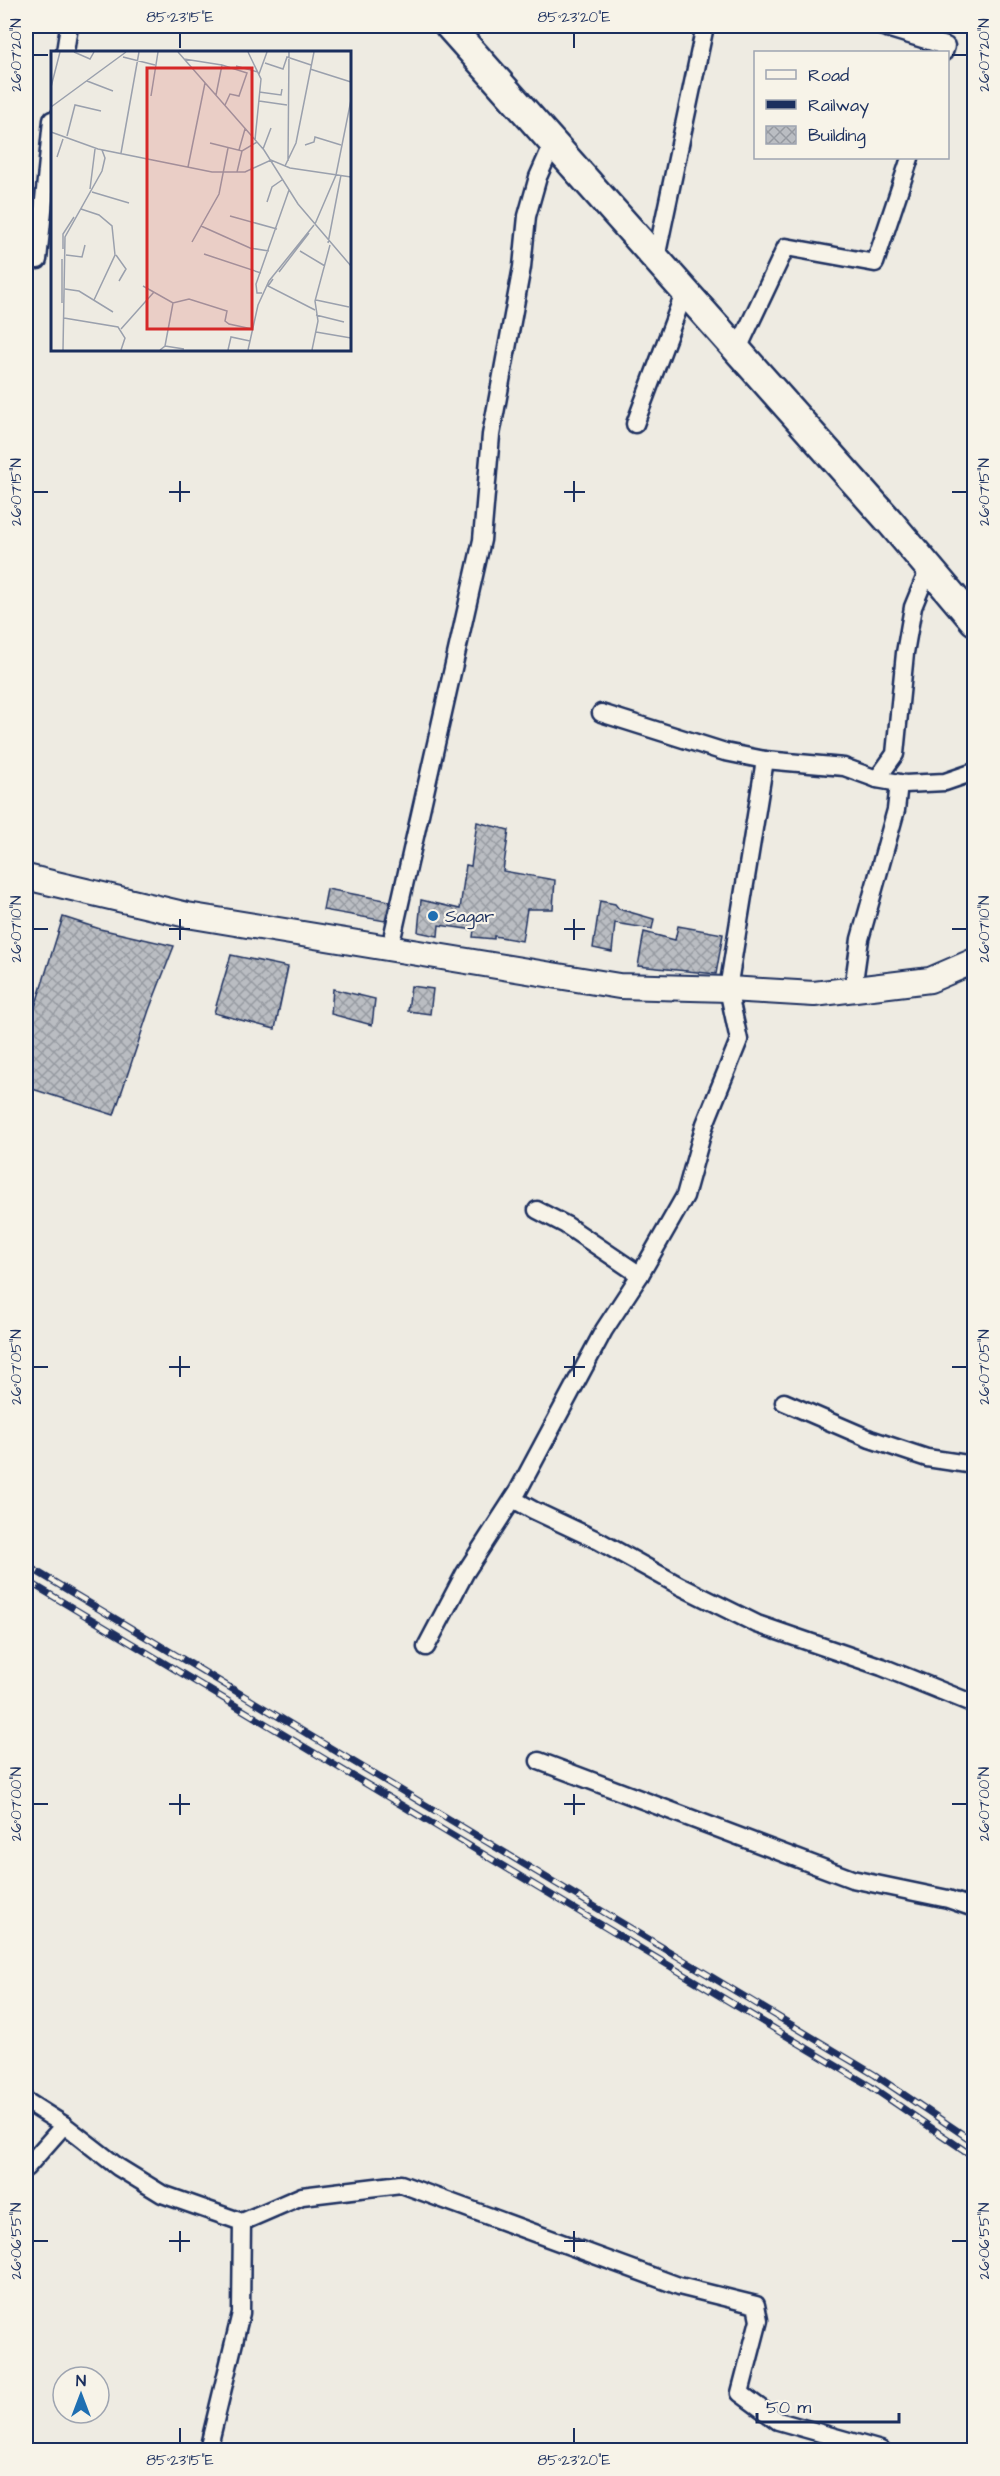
<svg xmlns="http://www.w3.org/2000/svg" width="1000" height="2476" viewBox="0 0 1000 2476" font-family="'Architects Daughter',sans-serif">
<defs>
<pattern id="building-cross-hatch" width="8" height="8" patternUnits="userSpaceOnUse" patternTransform="scale(1.5)"><rect width="8" height="8" fill="#babdc2"/><path d="M0 0l8 8M0 8l8-8" fill="none" stroke="#969aa1"/></pattern>
</defs>
<rect width="100%" height="100%" fill="#eeebe2"/>
<filter id="ink" filterUnits="userSpaceOnUse"><feTurbulence type="fractalNoise" baseFrequency=".0167" numOctaves="2"/><feDisplacementMap in="SourceGraphic" scale="12" xChannelSelector="R" yChannelSelector="G"/><feConvolveMatrix kernelMatrix="1 2 1 2 8 2 1 2 1" color-interpolation-filters="sRGB"/></filter>
<g filter="url(#ink)">
<!-- building -->
<g fill="url(#building-cross-hatch)" stroke="#1b2f5e" stroke-width="1.5">
<path d="M 477,822 L 509,830 L 503,871 L 555,880 L 553,909 L 527,909 L 522,941 L 494,936 L 494,939 L 473,937 L 474,930 L 439,925 L 438,936 L 418,932 L 421,900 L 460,909 L 466,865 L 471,866 Z"/>
<path d="M 327,889 L 390,901 L 385,921 L 323,910 Z"/>
<path d="M 600,901 L 615,904 L 619,909 L 654,919 L 652,929 L 615,923 L 612,952 L 593,948 Z"/>
<path d="M 63,917 L 100,929 L 174,946 L 149,1010 L 114,1115 L 26,1087 L 26,1036 Z"/>
<path d="M 678,926 L 723,934 L 716,974 L 638,966 L 644,932 L 675,940 Z"/>
<path d="M 231,955 L 288,967 L 275,1029 L 214,1013 Z"/>
<path d="M 411,986 L 433,989 L 430,1014 L 408,1011 Z"/>
<path d="M 333,989 L 375,999 L 372,1025 L 331,1014 Z"/>
</g>
<g fill="none" stroke-linecap="round" stroke-linejoin="round">
<!-- street casing -->
<g stroke="#1b2f5e" stroke-width="21">
<g id="street">
<path d="M 880,26 L 946,46 L 944,52"/>
<path d="M 65,52 L 69,26"/>
<path d="M 656,258 L 705,26"/>
<path d="M 38,260 L 52,120"/>
<path d="M 737,351 L 786,247 L 875,263 L 910,158"/>
<path d="M 635,424 L 685,291"/>
<path d="M 601,713 L 725,752 L 765,760 L 844,767 L 877,779 L 905,784 L 945,782 L 974,772"/>
<path d="M 877,779 L 895,754 L 905,653 L 913,607 L 929,568"/>
<path d="M 393,934 L 482,540 L 491,435 L 522,267 L 527,216 L 538,177 L 553,143"/>
<path d="M 853,989 L 860,939 L 896,810 L 899,783"/>
<path d="M 537,1210 L 566,1225 L 640,1275"/>
<path d="M 784,1402 L 870,1439 L 927,1458 L 974,1465"/>
<path d="M 513,1499 L 533,1510 L 599,1541 L 680,1586 L 757,1624 L 882,1667 L 974,1704"/>
<path d="M 426,1647 L 465,1573 L 518,1491 L 604,1330 L 640,1275 L 685,1196 L 705,1124 L 739,1040 L 728,989 L 765,760"/>
<path d="M 539,1761 L 852,1879 L 948,1899 L 974,1908"/>
<path d="M 26,2101 L 64,2125 L 118,2167 L 162,2194 L 242,2222 L 302,2196 L 401,2184 L 679,2286 L 756,2305 L 759,2320 L 740,2393 L 778,2421 L 881,2450"/>
<path d="M 26,2168 L 64,2125"/>
<path d="M 208,2450 L 241,2313 L 242,2222"/>
</g>
</g>
<!-- secondary casing -->
<g stroke="#1b2f5e" stroke-width="28">
<path id="secondary" d="M 26,877 L 187,915 L 619,986 L 728,989 L 814,994 L 930,980 L 974,961"/>
</g>
<!-- primary casing -->
<g stroke="#1b2f5e" stroke-width="32">
<path id="primary" d="M 449,26 L 891,523 L 974,621"/>
</g>
<!-- street -->
<use href="#street" stroke="#f7f3e8" stroke-width="16"/>
<!-- secondary -->
<use href="#secondary" stroke="#f7f3e8" stroke-width="24"/>
<!-- primary -->
<use href="#primary" stroke="#f7f3e8" stroke-width="27"/>
<!-- rail casing -->
<g stroke="#1b2f5e" stroke-width="7">
<g id="rail">
<path d="M 26,1565 L 875,2075 L 974,2142"/>
<path d="M 26,1580 L 870,2086 L 974,2157"/>
</g>
</g>
<!-- rail -->
<use href="#rail" stroke="#f7f3e8" stroke-width="4.5" stroke-dasharray="14" stroke-linecap="butt"/>
</g>
</g>
<!-- ticks -->
<path fill="none" stroke="#1b2f5e" stroke-width="2" d="M 180,33 L 180,48M 574,33 L 574,48M 33,55 L 48,55M 952,55 L 967,55M 180,481 L 180,502M 574,481 L 574,502M 33,492 L 48,492M 169,492 L 190,492M 564,492 L 585,492M 952,492 L 967,492M 180,919 L 180,940M 574,919 L 574,940M 33,929 L 48,929M 169,929 L 190,929M 564,929 L 585,929M 952,929 L 967,929M 180,1356 L 180,1377M 574,1356 L 574,1377M 33,1367 L 48,1367M 169,1367 L 190,1367M 564,1367 L 585,1367M 952,1367 L 967,1367M 180,1794 L 180,1815M 574,1794 L 574,1815M 33,1804 L 48,1804M 169,1804 L 190,1804M 564,1804 L 585,1804M 952,1804 L 967,1804M 180,2231 L 180,2252M 574,2231 L 574,2252M 33,2241 L 48,2241M 169,2241 L 190,2241M 564,2241 L 585,2241M 952,2241 L 967,2241M 180,2428 L 180,2443M 574,2428 L 574,2443"/>
<!-- markers -->
<circle fill="#1f6fb2" stroke="#f7f3e8" stroke-width="2" cx="433" cy="916" r="6"/>
<g text-anchor="middle" dominant-baseline="central" stroke-width="4.5" stroke-linejoin="round" paint-order="stroke">
<!-- poi labels -->
<g font-size="18" fill="#1b2f5e" stroke="#f7f3e8" text-anchor="start">
<text x="445" y="916">Sagar</text>
</g>
</g>
<!-- overview -->
<g transform="translate(51 51)">
<rect width="300" height="300" fill="#eeebe2"/>
<path fill="none" stroke="#9aa0ad" stroke-width="1.5" d="M 23,1 L 39,8 L 43,1M 127,1 L 213,99 L 247,153 L 300,215M 197,1 L 210,28 L 204,89M 72,6 L 104,14M 133,8 L 171,14M 214,12 L 232,18 L 236,6 L 260,14M 185,15 L 207,21M 259,18 L 300,31M 208,23 L 216,1M 36,30 L 62,40M 0,36 L 9,1M 208,41 L 230,44 L 231,38M 165,44 L 171,14 L 196,22 L 188,45 L 179,43 L 174,54M 100,45 L 107,1M 208,50 L 236,54M 0,56 L 75,1M 0,81 L 47,98 L 161,121 L 194,121 L 220,109 L 239,117 L 300,126M 16,85 L 24,54 L 50,60M 159,92 L 191,100 L 206,91M 254,94 L 263,91 L 264,86 L 290,94M 212,98 L 220,77M 188,99 L 194,78M 70,102 L 88,1M 6,106 L 12,88M 237,110 L 238,1M 234,115 L 245,92 L 263,1M 137,116 L 154,32M 186,121 L 191,100M 39,138 L 44,98M 41,141 L 78,152M 216,151 L 221,136 L 231,129M 30,158 L 48,164 L 61,175 L 64,204 L 43,249M 179,165 L 226,178M 264,173 L 285,124 L 300,49M 150,175 L 199,197 L 218,200M 141,191 L 168,143 L 177,97M 277,192 L 290,124M 12,198 L 12,183 L 23,166M 249,200 L 274,215M 153,203 L 210,222M 15,204 L 31,206 L 34,194M 65,204 L 75,218 L 68,230M 228,221 L 258,182M 222,228 L 217,235 L 264,259M 92,235 L 122,252 L 138,248 L 176,260 L 174,270 L 178,273 L 201,278M 14,238 L 28,240 L 62,261M 211,242 L 206,242 L 205,233 L 238,139M 265,249 L 298,256M 11,252 L 11,208M 265,264 L 293,271M 13,267 L 67,276 L 74,287 L 70,299M 70,278 L 103,241M 265,281 L 300,287M 114,295 L 133,298M 12,299 L 14,186 L 51,120 L 54,107 L 51,99M 109,299 L 114,295 L 122,252M 177,299 L 180,286 L 199,290M 197,299 L 207,254 L 218,230 L 263,174M 261,299 L 267,270 L 264,250 L 279,194"/>
<path fill="#d62828" fill-opacity="0.15" stroke="#d62828" stroke-width="3" d="M 96,17 L 201,17 L 201,278 L 96,278 Z"/>
<rect width="300" height="300" fill="none" stroke="#1b2f5e" stroke-width="3"/>
</g>
<!-- margin -->
<rect width="1000" height="2476" fill="none" stroke="#f7f3e8" stroke-width="66"/>
<!-- legend -->
<rect x="754" y="51" width="195" height="108" fill="#f7f3e8" stroke="#9fa5b1" stroke-width="1.5"/>
<rect x="766" y="70" width="30" height="9" fill="#f7f3e8" stroke="#9fa5b1" stroke-width="1.5"/>
<text x="808" y="81" font-size="18" fill="#1b2f5e">Road</text>
<rect x="766" y="100" width="30" height="9" fill="#1b2f5e" stroke="#9fa5b1" stroke-width="1.5"/>
<text x="808" y="111" font-size="18" fill="#1b2f5e">Railway</text>
<rect x="766" y="126" width="30" height="18" fill="url(#building-cross-hatch)" stroke="#9fa5b1" stroke-width="1.5"/>
<text x="808" y="141" font-size="18" fill="#1b2f5e">Building</text>
<!-- north arrow -->
<g transform="translate(81 2395)"><circle r="28" fill="#f7f3e8" stroke="#9fa5b1" stroke-width="1.5"/>
<path d="M0-4.5L10 22L0 15L-10 22Z" fill="#1f6fb2"/>
<text y="-9" font-size="16" font-weight="bold" text-anchor="middle" fill="#1b2f5e">N</text>
</g>
<!-- scale -->
<path d="M757 2413v9h142v-9" fill="none" stroke="#1b2f5e" stroke-width="3"/>
<text x="766" y="2413" font-size="18" fill="#1b2f5e" stroke="#f7f3e8" stroke-width="4.5" paint-order="stroke">50 m</text>
<rect x="33" y="33" width="934" height="2410" fill="none" stroke="#1b2f5e" stroke-width="2"/>
<g font-size="15" text-anchor="middle" fill="#1b2f5e">
<text x="180" y="22">85°23'15"E</text>
<text x="574" y="22">85°23'20"E</text>
<text transform="translate(16 55) rotate(-90)" y="5">26°07'20"N</text>
<text transform="translate(984 55) rotate(-90)" y="5">26°07'20"N</text>
<text transform="translate(16 492) rotate(-90)" y="5">26°07'15"N</text>
<text transform="translate(984 492) rotate(-90)" y="5">26°07'15"N</text>
<text transform="translate(16 929) rotate(-90)" y="5">26°07'10"N</text>
<text transform="translate(984 929) rotate(-90)" y="5">26°07'10"N</text>
<text transform="translate(16 1367) rotate(-90)" y="5">26°07'05"N</text>
<text transform="translate(984 1367) rotate(-90)" y="5">26°07'05"N</text>
<text transform="translate(16 1804) rotate(-90)" y="5">26°07'00"N</text>
<text transform="translate(984 1804) rotate(-90)" y="5">26°07'00"N</text>
<text transform="translate(16 2241) rotate(-90)" y="5">26°06'55"N</text>
<text transform="translate(984 2241) rotate(-90)" y="5">26°06'55"N</text>
<text x="180" y="2465">85°23'15"E</text>
<text x="574" y="2465">85°23'20"E</text>
</g>
</svg>
